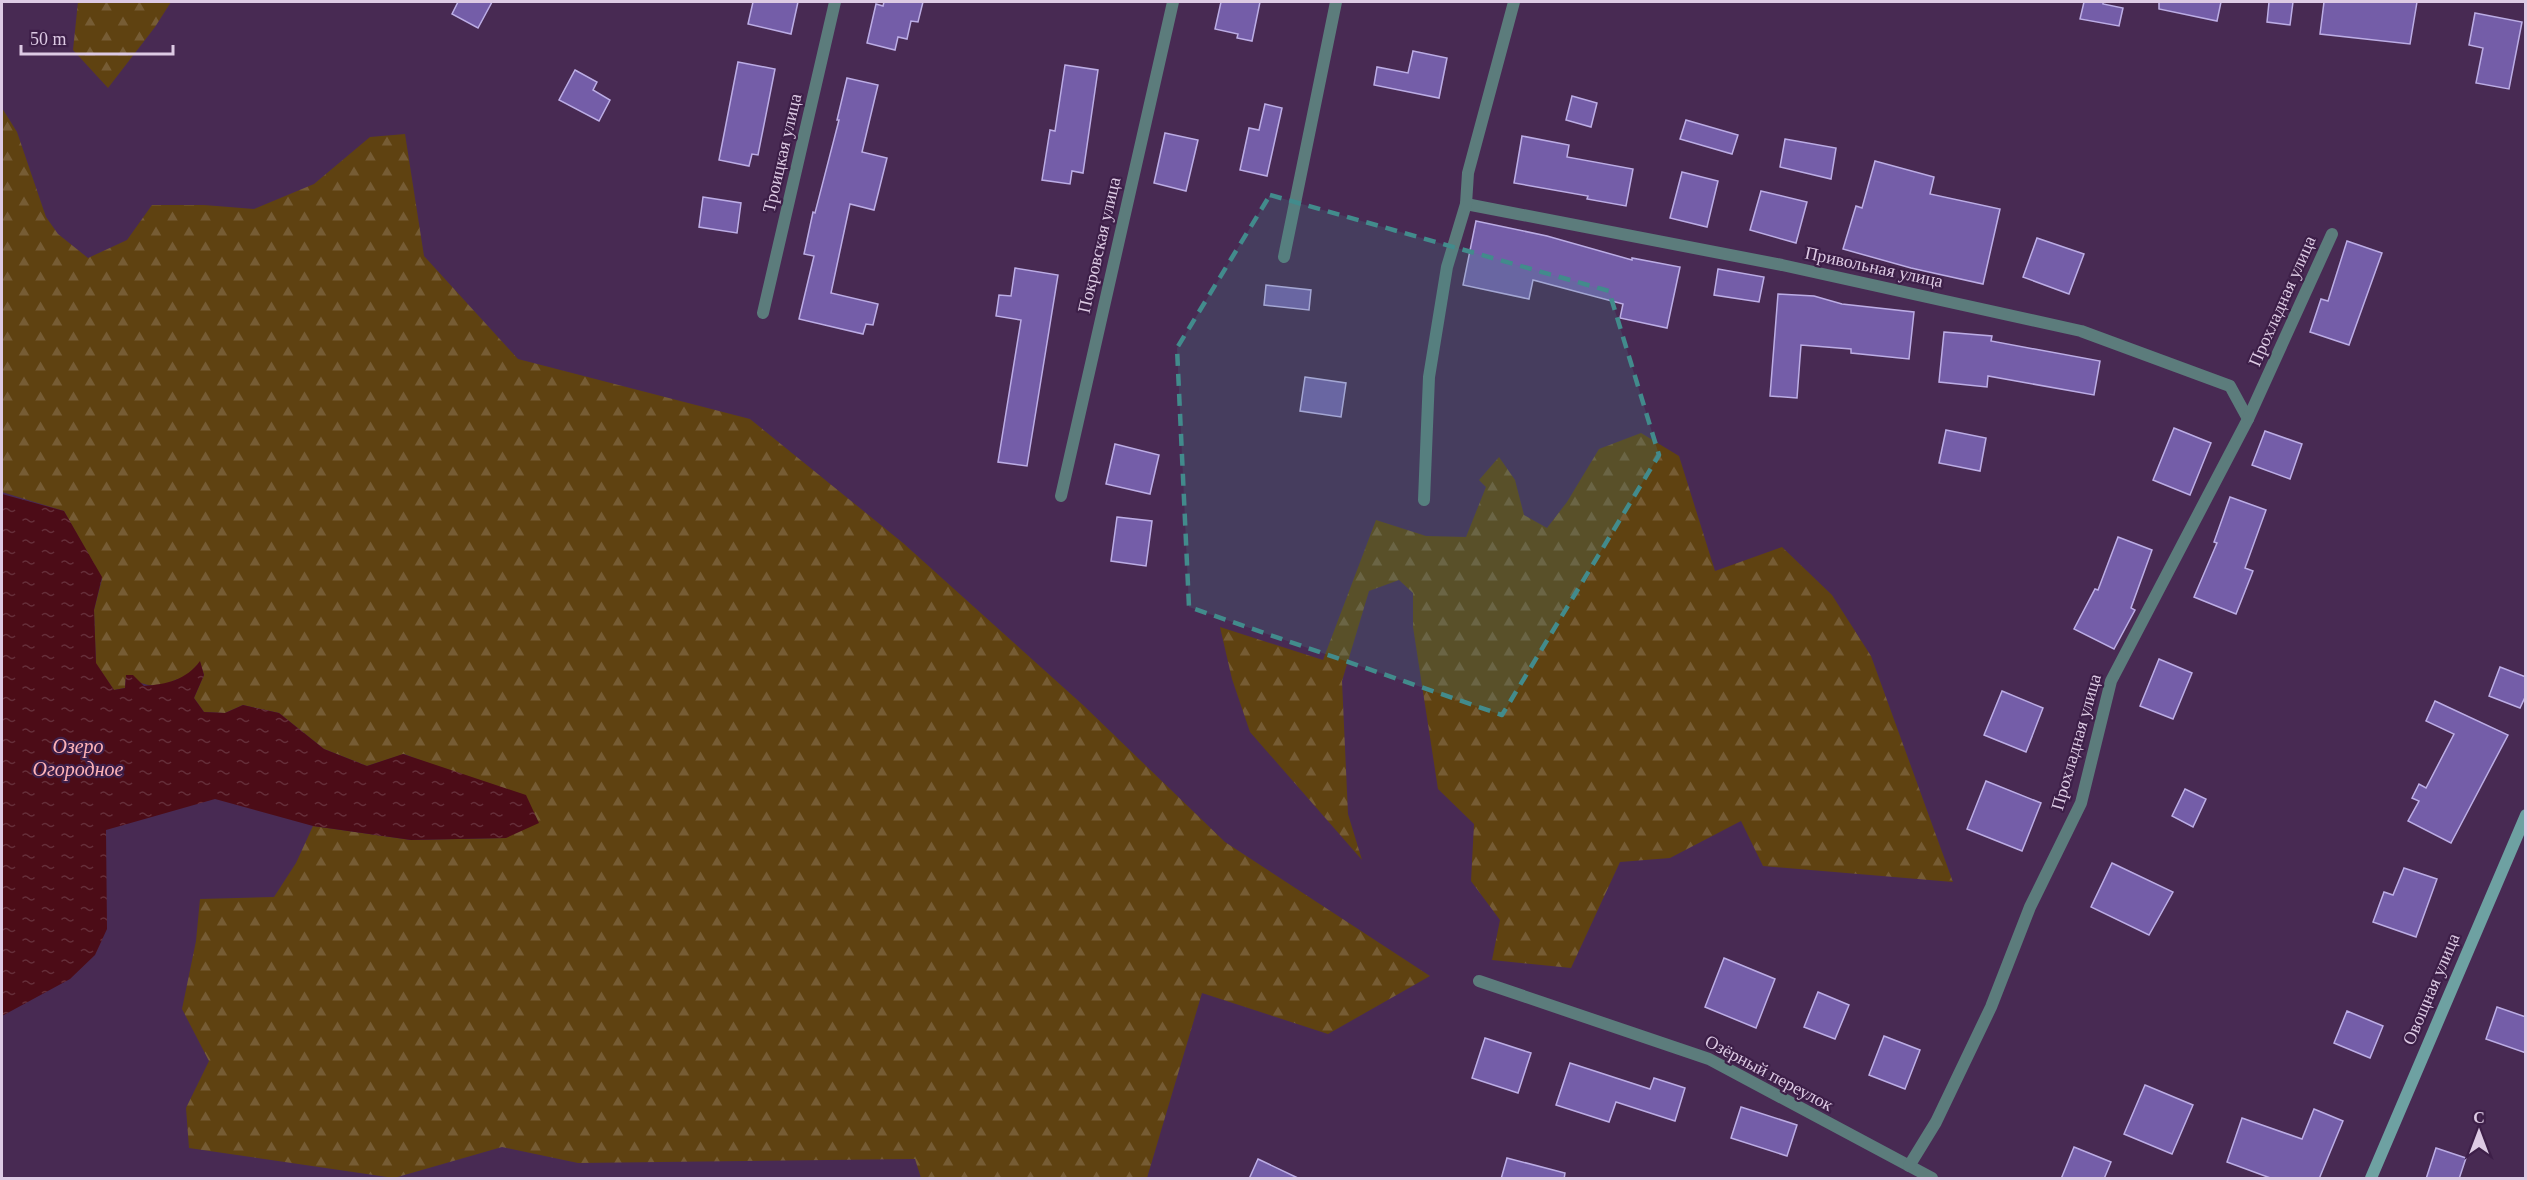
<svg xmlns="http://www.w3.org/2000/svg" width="2527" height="1180" viewBox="0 0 2527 1180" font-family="Georgia,serif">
<defs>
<pattern id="forest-firs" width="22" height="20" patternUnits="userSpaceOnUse" patternTransform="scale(1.5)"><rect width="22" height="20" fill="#5f4211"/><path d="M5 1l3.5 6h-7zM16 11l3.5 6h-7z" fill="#765c34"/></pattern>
<pattern id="water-ripples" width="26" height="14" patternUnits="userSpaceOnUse" patternTransform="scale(1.5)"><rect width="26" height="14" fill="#4c0c17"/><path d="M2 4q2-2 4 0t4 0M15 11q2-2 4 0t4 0" fill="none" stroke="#652e39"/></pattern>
</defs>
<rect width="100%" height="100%" fill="#482a53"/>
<!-- forest -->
<g fill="url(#forest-firs)">
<path d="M 78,2 L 171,2 L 155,27 L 108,88 L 73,50 Z"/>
<path d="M 2,108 L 17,132 L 46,217 L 58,234 L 88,258 L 127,240 L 152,205 L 204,205 L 254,209 L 314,184 L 370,137 L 405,134 L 424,256 L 518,359 L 750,419 L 903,543 L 1083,705 L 1225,842 L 1430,976 L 1328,1034 L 1202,993 L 1147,1178 L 921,1178 L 915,1159 L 578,1163 L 502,1147 L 394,1178 L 189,1148 L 186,1108 L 209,1061 L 182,1009 L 196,941 L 200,899 L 274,897 L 296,863 L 313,826 L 411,840 L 506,838 L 449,771 L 404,754 L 367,766 L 324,749 L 279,713 L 243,705 L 225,713 L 204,712 L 194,698 L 204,675 L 200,662 L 185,678 C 176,678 173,682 165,684 C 150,688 139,683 126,676 L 125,688 L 114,690 L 96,664 L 94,610 L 102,579 L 64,511 L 2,492 Z"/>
<path d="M 1641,433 L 1679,456 L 1715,571 L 1782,547 L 1832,595 L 1871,656 L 1953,882 L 1763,866 L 1741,821 L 1670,858 L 1620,862 L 1571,968 L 1492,960 L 1500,920 L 1471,881 L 1474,824 L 1438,789 L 1413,627 L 1413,593 L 1399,580 L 1369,591 L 1342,681 L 1348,814 L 1362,860 L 1250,732 L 1232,679 L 1220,627 L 1323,660 L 1376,520 L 1426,536 L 1466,537 L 1486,487 L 1479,480 L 1499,457 L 1515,480 L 1524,515 L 1547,528 L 1567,502 L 1599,449 Z"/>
</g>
<!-- water -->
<path fill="url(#water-ripples)" d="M 2,494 L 64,511 L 102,577 L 94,610 L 96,663 L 114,690 L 125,688 L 126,675 L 133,675 L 144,686 C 167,684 186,680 200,661 L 204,675 L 194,698 L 204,712 L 225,713 L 243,705 L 279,713 L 324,749 L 367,766 L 403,754 L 526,795 L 539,823 L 506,838 L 411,840 L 313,826 L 215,799 L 106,830 L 107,929 L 95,955 L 70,979 L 2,1016 Z"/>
<!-- building -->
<g fill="#745da8" stroke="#bcade5" stroke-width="1.5">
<path d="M 458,2 L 492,2 L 478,28 L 452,14 Z"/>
<path d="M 753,2 L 798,2 L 791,34 L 748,24 Z"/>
<path d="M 884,2 L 923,2 L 918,22 L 911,21 L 907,39 L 898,37 L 895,50 L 867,43 L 876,4 L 883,6 Z"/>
<path d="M 1221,2 L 1260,2 L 1252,41 L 1237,38 L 1238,34 L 1215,29 Z"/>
<path d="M 2084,2 L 2103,2 L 2103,4 L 2123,8 L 2119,26 L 2080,19 Z"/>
<path d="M 2159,2 L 2221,2 L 2217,21 L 2159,9 Z"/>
<path d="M 2269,2 L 2293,2 L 2290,25 L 2267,22 Z"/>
<path d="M 2324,2 L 2417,2 L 2410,44 L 2320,34 Z"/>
<path d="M 2475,13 L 2522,22 L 2509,89 L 2476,83 L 2483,48 L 2469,45 Z"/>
<path d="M 1413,51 L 1447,58 L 1439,98 L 1374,85 L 1377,67 L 1408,73 Z"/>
<path d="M 738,62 L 775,69 L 758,155 L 752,154 L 749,166 L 719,160 Z"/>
<path d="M 1065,65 L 1098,70 L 1083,173 L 1072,171 L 1070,184 L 1042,180 L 1050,130 L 1055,131 Z"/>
<path d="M 575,70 L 597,82 L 593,90 L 610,100 L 599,121 L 559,100 Z"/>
<path d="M 847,78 L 878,85 L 862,152 L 887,158 L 874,210 L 850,204 L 831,293 L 878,304 L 873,325 L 866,324 L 863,334 L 799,319 L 814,256 L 804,254 L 813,212 L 815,213 L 839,120 L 837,120 Z"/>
<path d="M 1572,96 L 1597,103 L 1591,127 L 1566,120 Z"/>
<path d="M 1265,104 L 1282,108 L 1267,176 L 1240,170 L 1249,128 L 1259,130 Z"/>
<path d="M 1686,120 L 1738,135 L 1732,154 L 1680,139 Z"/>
<path d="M 1165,133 L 1198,140 L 1186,191 L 1154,183 Z"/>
<path d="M 1522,136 L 1569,145 L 1567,157 L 1633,169 L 1626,206 L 1587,199 L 1588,196 L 1514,183 Z"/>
<path d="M 1785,139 L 1836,148 L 1831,179 L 1780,167 Z"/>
<path d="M 1875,161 L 1934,177 L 1930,194 L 2000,209 L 1983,284 L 1911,268 L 1843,249 L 1856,206 L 1862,208 Z"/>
<path d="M 1682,172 L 1718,181 L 1707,227 L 1670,218 Z"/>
<path d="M 1761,191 L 1807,202 L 1796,243 L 1750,230 Z"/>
<path d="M 703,197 L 741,203 L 737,233 L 699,227 Z"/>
<path d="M 1476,221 L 1547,236 L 1632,260 L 1632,258 L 1680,267 L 1667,328 L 1620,318 L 1623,304 L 1533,280 L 1529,299 L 1463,285 Z"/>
<path d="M 2037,238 L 2084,254 L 2069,294 L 2023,277 Z"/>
<path d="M 2347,241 L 2382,253 L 2349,345 L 2310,332 L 2321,299 L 2328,301 Z"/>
<path d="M 1015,268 L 1058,275 L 1027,466 L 998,462 L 1021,320 L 996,316 L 999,295 L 1011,296 Z"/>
<path d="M 1718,269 L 1764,277 L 1759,302 L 1714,295 Z"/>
<path d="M 1266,285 L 1311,290 L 1309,310 L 1264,305 Z"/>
<path d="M 1778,294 L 1814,296 L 1842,304 L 1914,312 L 1909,359 L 1851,353 L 1851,349 L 1801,345 L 1797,398 L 1770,396 Z"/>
<path d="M 1944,332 L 1992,336 L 1991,341 L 2100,361 L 2094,395 L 1988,376 L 1987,387 L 1939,382 Z"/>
<path d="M 1305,377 L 1346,383 L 1341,417 L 1300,411 Z"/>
<path d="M 2174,428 L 2211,443 L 2190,495 L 2153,480 Z"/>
<path d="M 1946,430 L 1986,438 L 1980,471 L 1939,463 Z"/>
<path d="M 2265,431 L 2302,444 L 2290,479 L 2252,465 Z"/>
<path d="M 1115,444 L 1159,455 L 1150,494 L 1106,484 Z"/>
<path d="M 2230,497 L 2266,510 L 2245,568 L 2253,571 L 2236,614 L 2194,597 L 2217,543 L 2214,542 Z"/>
<path d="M 1117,517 L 1152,521 L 1146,566 L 1111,561 Z"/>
<path d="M 2118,537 L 2152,550 L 2131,608 L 2135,610 L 2114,649 L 2074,629 L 2095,589 L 2098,590 Z"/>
<path d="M 2159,659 L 2192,673 L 2173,719 L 2140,706 Z"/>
<path d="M 2500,667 L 2526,677 L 2526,695 L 2520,708 L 2489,696 Z"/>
<path d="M 2002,691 L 2043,708 L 2026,752 L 1984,735 Z"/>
<path d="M 2435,701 L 2508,735 L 2451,843 L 2408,821 L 2419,801 L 2412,798 L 2419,784 L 2426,788 L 2454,734 L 2426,721 Z"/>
<path d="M 1986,781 L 2041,803 L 2022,851 L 1967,829 Z"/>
<path d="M 2185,789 L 2206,799 L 2193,827 L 2172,816 Z"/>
<path d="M 2112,863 L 2173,892 L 2149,935 L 2091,907 Z"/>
<path d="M 2404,868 L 2437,879 L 2416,937 L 2373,922 L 2384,892 L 2393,895 Z"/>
<path d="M 1724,958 L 1775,979 L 1756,1028 L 1705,1007 Z"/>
<path d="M 1818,992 L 1849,1005 L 1835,1039 L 1804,1027 Z"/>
<path d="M 2497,1007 L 2526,1017 L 2526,1053 L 2486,1039 Z"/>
<path d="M 2347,1011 L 2383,1026 L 2370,1058 L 2334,1043 Z"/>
<path d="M 1884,1036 L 1920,1050 L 1905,1089 L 1869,1075 Z"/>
<path d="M 1485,1038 L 1531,1053 L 1518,1093 L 1472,1078 Z"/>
<path d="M 1570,1063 L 1650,1089 L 1654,1078 L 1685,1088 L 1675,1121 L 1616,1102 L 1609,1122 L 1556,1105 Z"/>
<path d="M 2145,1085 L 2193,1105 L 2172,1154 L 2124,1134 Z"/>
<path d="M 1741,1107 L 1797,1125 L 1787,1156 L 1731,1138 Z"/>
<path d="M 2314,1109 L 2343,1121 L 2319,1179 L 2273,1179 L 2227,1162 L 2242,1118 L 2302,1139 Z"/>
<path d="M 2074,1147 L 2111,1162 L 2104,1179 L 2061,1179 Z"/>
<path d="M 2436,1148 L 2466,1158 L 2459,1179 L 2426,1179 Z"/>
<path d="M 1507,1158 L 1565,1173 L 1564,1179 L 1501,1179 Z"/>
<path d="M 1258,1159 L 1300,1179 L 1249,1179 Z"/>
</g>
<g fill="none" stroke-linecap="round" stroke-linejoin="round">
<!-- street -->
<g stroke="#5c7c7c" stroke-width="12">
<path d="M 1466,204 L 1782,265 L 2081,331 L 2230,386 L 2248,419"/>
<path d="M 1284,257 L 1336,2"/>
<path d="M 763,313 L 835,2"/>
<path d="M 1061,496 L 1173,2"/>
<path d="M 1424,500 L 1429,377 L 1447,267 L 1466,204 L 1468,173 L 1514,2"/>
<path d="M 1479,981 L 1709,1059 L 1932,1178"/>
<path d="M 1909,1166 L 1936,1122 L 1991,1007 L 2030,907 L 2081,803 L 2111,681 L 2248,419 L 2332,234"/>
</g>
<!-- secondary -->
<path stroke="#6ea1a2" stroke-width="12" d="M 2371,1178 L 2526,815"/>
</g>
<!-- marked area -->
<path fill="#428b8c" fill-opacity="0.2" stroke="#428b8c" stroke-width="4.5" stroke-dasharray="12 8" stroke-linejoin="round" d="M 1270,195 L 1609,291 L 1659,455 L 1502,715 L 1189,607 L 1177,348 Z"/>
<g text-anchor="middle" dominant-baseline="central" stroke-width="4.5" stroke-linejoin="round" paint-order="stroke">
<!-- street labels -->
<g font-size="18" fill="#ddcae4" stroke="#3d1f48">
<text transform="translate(782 153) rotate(-77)">Троицкая улица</text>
<text transform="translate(1099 245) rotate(-77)">Покровская улица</text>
<text transform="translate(1874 267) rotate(12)">Привольная улица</text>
<text transform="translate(2282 301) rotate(-66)">Прохладная улица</text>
<text transform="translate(2076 742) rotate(-74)">Прохладная улица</text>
<text transform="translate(2431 989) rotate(-67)">Овощная улица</text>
<text transform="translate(1769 1073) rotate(28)">Озёрный переулок</text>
</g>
<!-- water labels -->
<g font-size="20" font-style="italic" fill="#ffb3b7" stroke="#3d1f48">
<text x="78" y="746">Озеро<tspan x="78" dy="23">Огородное</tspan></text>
</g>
</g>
<!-- border -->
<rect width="2527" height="1180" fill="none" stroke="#ddcae4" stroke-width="6"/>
<!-- north arrow -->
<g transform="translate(2479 1132)" stroke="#3d1f48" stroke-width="4.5" paint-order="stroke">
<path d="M0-4.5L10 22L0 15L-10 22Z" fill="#ddcae4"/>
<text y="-9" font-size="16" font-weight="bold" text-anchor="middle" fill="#ddcae4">С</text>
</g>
<!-- scale -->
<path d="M21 45v9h152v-9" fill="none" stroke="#ddcae4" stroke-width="3"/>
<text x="30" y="45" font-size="18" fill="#ddcae4" stroke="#3d1f48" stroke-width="4.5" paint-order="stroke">50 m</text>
</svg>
